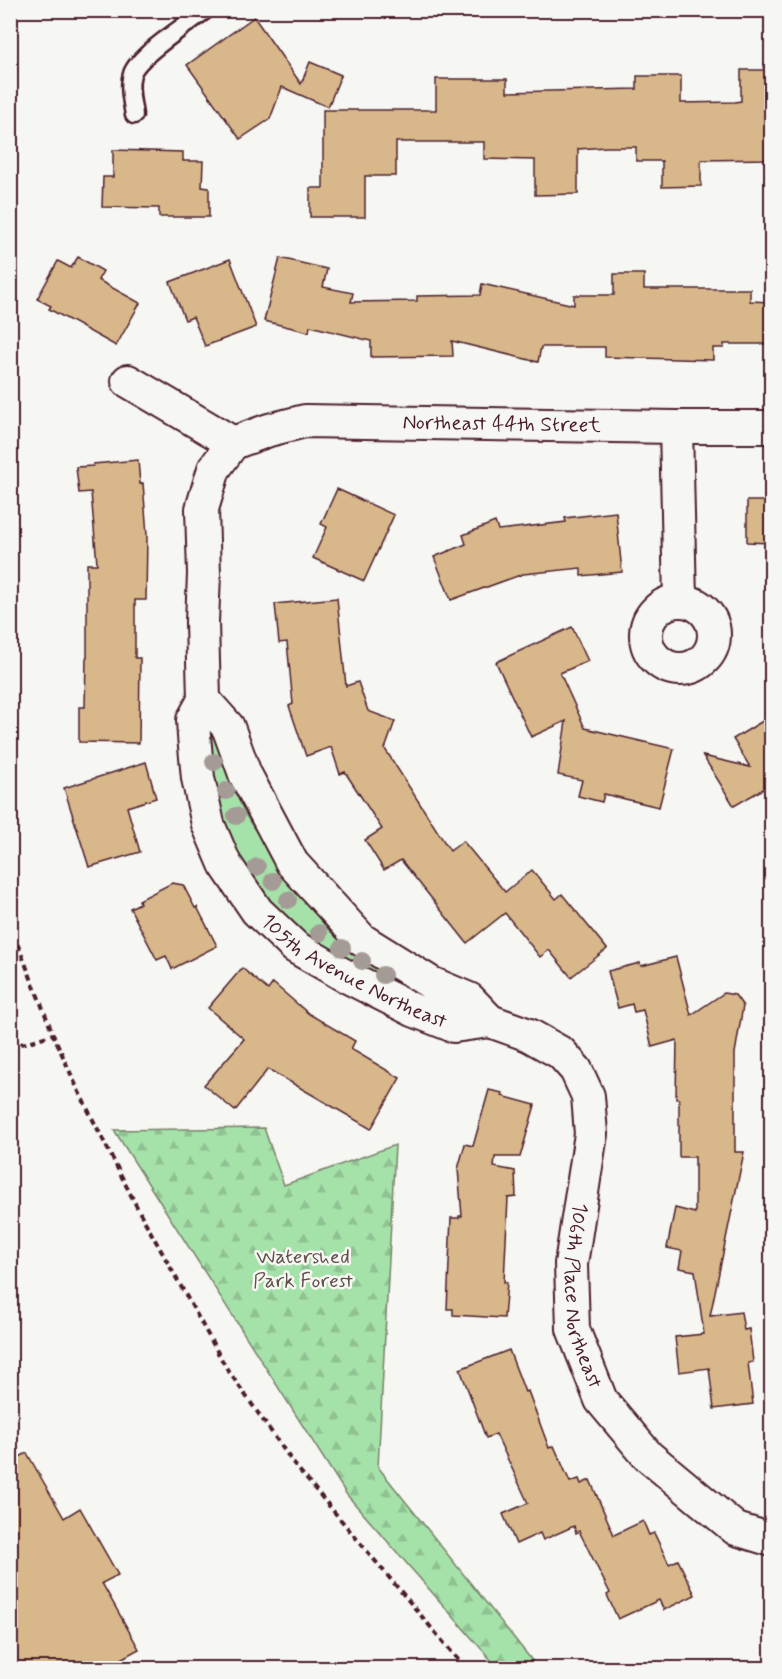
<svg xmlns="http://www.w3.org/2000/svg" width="782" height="1679" viewBox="0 0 782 1679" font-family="Mynerve,sans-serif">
<defs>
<pattern id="forest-firs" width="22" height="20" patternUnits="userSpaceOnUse" patternTransform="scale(1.5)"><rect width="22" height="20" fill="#a5e2a9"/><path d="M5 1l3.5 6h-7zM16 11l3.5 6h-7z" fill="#90c192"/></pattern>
</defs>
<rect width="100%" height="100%" fill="#f6f6f2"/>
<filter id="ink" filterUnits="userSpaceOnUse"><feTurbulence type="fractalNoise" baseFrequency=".0167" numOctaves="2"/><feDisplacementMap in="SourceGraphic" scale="12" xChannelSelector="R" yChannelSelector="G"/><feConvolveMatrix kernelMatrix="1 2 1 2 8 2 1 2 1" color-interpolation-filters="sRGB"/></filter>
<g filter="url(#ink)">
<!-- forest -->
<path fill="url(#forest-firs)" stroke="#78806a" stroke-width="1.5" d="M 264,1128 L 284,1185 L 395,1145 L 378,1467 L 538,1668 L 498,1668 L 347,1495 L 114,1130 Z"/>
<!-- garden -->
<path fill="#a5e2a9" stroke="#78806a" stroke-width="1.5" d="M 210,729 L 213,731 L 229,780 L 248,819 L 291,886 L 322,916 L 453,1010 L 345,964 L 283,920 L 250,881 L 219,813 L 207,730 Z"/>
<!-- building -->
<g fill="#d8b78b" stroke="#4a1f2b" stroke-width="1.5">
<path d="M 254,17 L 301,84 L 310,62 L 341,75 L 328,107 L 282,87 L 270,119 L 240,139 L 187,65 Z"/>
<path d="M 741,70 L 771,70 L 771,159 L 701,160 L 701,186 L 662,187 L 662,161 L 636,161 L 636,147 L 606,147 L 578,149 L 578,194 L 535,195 L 535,160 L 484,159 L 484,142 L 396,142 L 396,176 L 365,176 L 365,217 L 310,217 L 310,188 L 323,188 L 323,110 L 436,110 L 436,79 L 507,79 L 507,92 L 637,89 L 637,76 L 681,76 L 681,103 L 735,102 L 741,101 Z"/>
<path d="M 113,150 L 183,152 L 183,161 L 203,161 L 202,187 L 209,188 L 209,217 L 159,217 L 159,208 L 102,207 L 103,177 L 113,177 Z"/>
<path d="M 78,257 L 103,271 L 98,280 L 140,303 L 116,346 L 49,309 L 51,306 L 37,299 L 58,261 L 71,268 Z"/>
<path d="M 280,258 L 327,269 L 323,287 L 353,293 L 351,302 L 417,301 L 417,296 L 480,295 L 482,284 L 574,305 L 574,295 L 614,295 L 614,274 L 644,274 L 644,289 L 750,289 L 750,301 L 771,302 L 771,344 L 724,344 L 724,348 L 713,348 L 713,360 L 605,357 L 605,347 L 541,347 L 538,362 L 452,341 L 453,356 L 371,357 L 371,341 L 310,326 L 309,332 L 264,321 Z"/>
<path d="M 230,259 L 256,327 L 205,346 L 193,317 L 185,320 L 170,282 Z"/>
<path d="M 138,460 L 140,484 L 143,483 L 147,535 L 146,600 L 135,600 L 135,658 L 140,658 L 139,743 L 79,742 L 79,707 L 85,707 L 86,658 L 87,658 L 87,564 L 97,564 L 91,492 L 79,493 L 76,467 L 93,466 L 93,464 Z"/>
<path d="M 337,489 L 394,515 L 364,581 L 313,558 L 327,527 L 321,524 Z"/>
<path d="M 747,501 L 771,501 L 771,543 L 747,542 Z"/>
<path d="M 616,512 L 622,572 L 581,576 L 581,568 L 523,574 L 451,600 L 434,557 L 466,544 L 463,535 L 495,522 L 498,530 L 566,522 L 565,518 Z"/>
<path d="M 337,598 L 346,686 L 358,682 L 368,711 L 395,721 L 385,749 L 450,851 L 463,841 L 505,892 L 532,870 L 556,899 L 562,894 L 607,949 L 571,977 L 549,950 L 540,957 L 505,913 L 467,943 L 401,860 L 384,870 L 365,840 L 382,829 L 345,772 L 340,774 L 331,747 L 306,756 L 289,706 L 293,704 L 287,642 L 279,643 L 275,604 Z"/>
<path d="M 572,627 L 588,661 L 560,673 L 585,728 L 674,749 L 659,807 L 604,794 L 602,802 L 578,796 L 582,780 L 558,775 L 566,721 L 531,737 L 496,662 Z"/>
<path d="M 771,716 L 771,803 L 763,789 L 734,806 L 703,756 L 750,767 L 733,739 Z"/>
<path d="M 146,762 L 156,798 L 127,807 L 140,852 L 89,867 L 64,788 Z"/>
<path d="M 172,883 L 183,885 L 195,908 L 197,907 L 217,946 L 172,969 L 166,956 L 157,960 L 130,908 L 140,903 L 139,900 Z"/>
<path d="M 676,957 L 691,1015 L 724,993 L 735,995 L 743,1006 L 735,1053 L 735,1152 L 744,1152 L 710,1316 L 741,1312 L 744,1330 L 749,1329 L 753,1362 L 748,1363 L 753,1404 L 714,1409 L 709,1368 L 679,1372 L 675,1337 L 704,1334 L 695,1271 L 679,1268 L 682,1251 L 667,1248 L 675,1208 L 695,1213 L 695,1157 L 679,1157 L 679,1099 L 676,1099 L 677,1040 L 652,1047 L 643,1010 L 634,1012 L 632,1004 L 618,1008 L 608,971 L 640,963 L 641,966 Z"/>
<path d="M 242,968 L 268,990 L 273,983 L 309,1014 L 355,1041 L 351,1049 L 400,1078 L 371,1129 L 268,1069 L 235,1111 L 204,1085 L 244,1039 L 208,1008 Z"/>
<path d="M 489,1090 L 503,1093 L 502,1096 L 535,1105 L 520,1157 L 495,1157 L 494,1167 L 515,1171 L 516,1197 L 508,1198 L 504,1282 L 507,1282 L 504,1318 L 453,1315 L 453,1309 L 447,1309 L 451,1218 L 459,1218 L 459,1216 L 462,1216 L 458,1169 L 465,1144 L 473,1146 Z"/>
<path d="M 509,1350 L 525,1392 L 528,1391 L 549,1448 L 554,1446 L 570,1482 L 579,1479 L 581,1484 L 590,1480 L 614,1535 L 643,1521 L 649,1535 L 654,1533 L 669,1564 L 678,1560 L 695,1595 L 664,1610 L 659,1600 L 618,1619 L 607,1595 L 610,1593 L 579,1531 L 576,1533 L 574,1526 L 543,1540 L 540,1533 L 516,1544 L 503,1514 L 528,1503 L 496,1434 L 486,1438 L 460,1369 Z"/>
<path d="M 27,1453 L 64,1518 L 80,1508 L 118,1575 L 102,1583 L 139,1649 L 104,1668 L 10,1668 L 10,1462 Z"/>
</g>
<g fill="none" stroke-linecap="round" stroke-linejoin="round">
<!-- lane casing -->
<g stroke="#4a1f2b" stroke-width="21">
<path id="lane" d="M 134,115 C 132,102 128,87 132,74 C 137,56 189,23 206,10"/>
</g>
<!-- street casing -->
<g stroke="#4a1f2b" stroke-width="36">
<g id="street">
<path d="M 128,381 L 233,443"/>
<path d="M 676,427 L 680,600"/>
<path id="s1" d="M 233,443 L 269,430 L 305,421 L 676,427 L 772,427"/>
<circle cx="680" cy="635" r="34"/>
<path id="s2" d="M 204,700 L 193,720 L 194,736 L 198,778 L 208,824 L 225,864 L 257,911 L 295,947 L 342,974 L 413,1010 L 454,1026 L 490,1021 L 469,999 L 431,983 L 362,940 L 292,863 L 245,774 L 228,727 L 204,700 L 202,622 L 204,574 L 202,509 L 214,469 L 233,443"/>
<path id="s3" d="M 490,1021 L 529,1035 L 561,1053 L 576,1070 L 588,1096 L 591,1134 L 571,1264 L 573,1329 L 601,1400 L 648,1456 L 736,1529 L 772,1540"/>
</g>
</g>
<!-- path -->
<g stroke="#4a1f2b" stroke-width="4" stroke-dasharray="6 4.5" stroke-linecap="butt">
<path d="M 10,925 L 53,1034 L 78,1090 L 139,1211 L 227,1369 L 294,1464 L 465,1668"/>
<path d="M 10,1046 L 26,1043 L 53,1034"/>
</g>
<!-- lane -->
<use href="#lane" stroke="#f6f6f2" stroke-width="16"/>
<!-- street -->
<use href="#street" stroke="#f6f6f2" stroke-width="32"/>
</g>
<!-- trees -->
<g fill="#a49b96">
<circle cx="214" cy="762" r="9"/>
<circle cx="226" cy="791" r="9"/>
<circle cx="236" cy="816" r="9"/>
<circle cx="257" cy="867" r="9"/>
<circle cx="273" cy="881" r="9"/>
<circle cx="288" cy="900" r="9"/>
<circle cx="319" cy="933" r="9"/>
<circle cx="342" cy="948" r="9"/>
<circle cx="362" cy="961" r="9"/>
<circle cx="383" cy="975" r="9"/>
</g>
</g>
<g text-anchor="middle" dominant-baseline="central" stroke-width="5" stroke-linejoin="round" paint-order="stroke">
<!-- street labels -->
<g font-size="21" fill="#4a1f2b" stroke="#f6f6f2">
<text stroke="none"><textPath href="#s1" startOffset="272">Northeast 44th Street</textPath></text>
<text stroke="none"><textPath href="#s2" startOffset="344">105th Avenue Northeast</textPath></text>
<text stroke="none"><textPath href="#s3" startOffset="332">106th Place Northeast</textPath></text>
</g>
<!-- park labels -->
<g font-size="21" fill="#61504a" stroke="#f6f6f2">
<text x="303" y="1257">Watershed<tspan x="303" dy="24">Park Forest</tspan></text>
</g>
</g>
<!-- margin -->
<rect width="782" height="1679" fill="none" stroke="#f6f6f2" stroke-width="36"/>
<rect x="18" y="18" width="746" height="1643" fill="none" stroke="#4a1f2b" stroke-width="2" filter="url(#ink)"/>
</svg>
